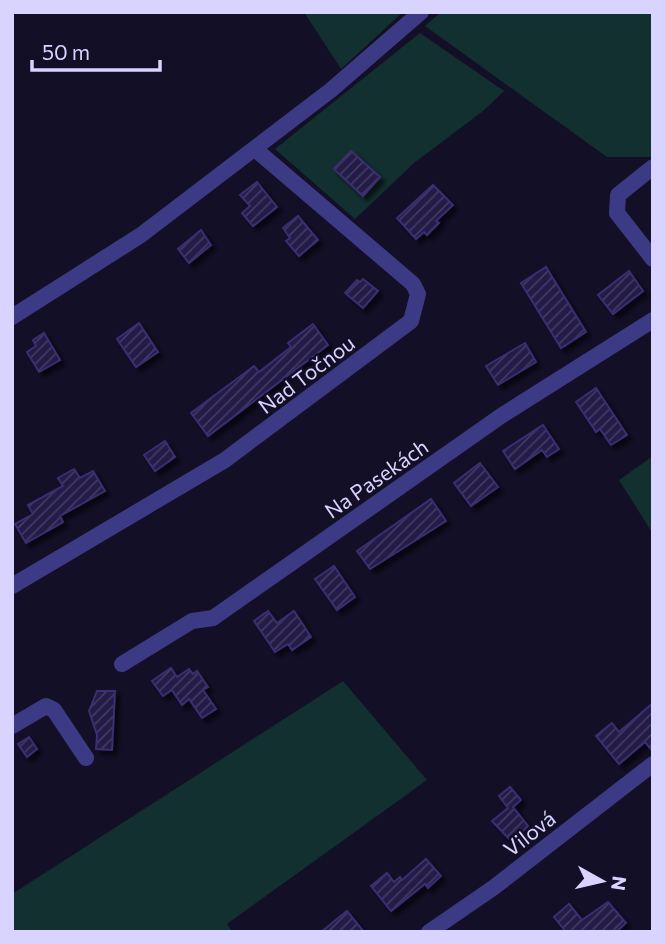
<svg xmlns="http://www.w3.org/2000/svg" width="665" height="944" viewBox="0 0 665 944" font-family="Commissioner,sans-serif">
<defs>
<pattern id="building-hatch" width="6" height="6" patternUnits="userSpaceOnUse" patternTransform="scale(1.75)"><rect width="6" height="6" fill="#241b47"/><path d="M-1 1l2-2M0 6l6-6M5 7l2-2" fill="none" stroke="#433b63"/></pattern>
<filter id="shadow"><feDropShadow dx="4.5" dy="4.5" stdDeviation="2" flood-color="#0009"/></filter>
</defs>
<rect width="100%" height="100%" fill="#130f26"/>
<!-- green -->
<g fill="#12302f">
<path d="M 304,12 L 403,12 L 341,69 Z"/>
<path d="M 441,12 L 653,12 L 653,157 L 607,157 L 425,26 Z"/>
<path d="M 420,33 L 504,91 L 483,111 L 414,163 L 355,219 L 275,149 Z"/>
<path d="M 653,456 L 653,534 L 619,480 Z"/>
<path d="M 343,681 L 427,780 L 227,924 L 232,932 L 12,932 L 12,894 Z"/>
</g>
<!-- building -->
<g fill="url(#building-hatch)" stroke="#3b2d73" stroke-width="2" filter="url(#shadow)">
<path d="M 351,151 L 380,177 L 363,196 L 334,169 Z"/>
<path d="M 257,182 L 277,207 L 253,226 L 242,213 L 250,206 L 240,195 Z"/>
<path d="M 433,185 L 453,205 L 436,221 L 439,223 L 427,235 L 424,232 L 416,239 L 397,218 Z"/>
<path d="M 298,216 L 318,240 L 299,256 L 286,241 L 290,238 L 283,228 Z"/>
<path d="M 201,230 L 211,245 L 189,263 L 178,249 Z"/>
<path d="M 546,267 L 586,332 L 561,348 L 521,283 Z"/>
<path d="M 629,271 L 643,291 L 613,314 L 598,295 Z"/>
<path d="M 363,279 L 378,291 L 363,308 L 345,293 L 357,280 L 360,282 Z"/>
<path d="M 139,323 L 158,352 L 136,367 L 117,339 Z"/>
<path d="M 313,324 L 328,345 L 208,436 L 191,413 L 254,366 L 259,372 L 291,347 L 288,343 Z"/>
<path d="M 44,333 L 60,360 L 39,372 L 27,352 L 36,346 L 33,340 Z"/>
<path d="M 525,343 L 536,362 L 498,385 L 486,366 Z"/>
<path d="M 596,388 L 627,435 L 611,445 L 600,429 L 596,432 L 576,402 Z"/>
<path d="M 543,425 L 559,449 L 547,457 L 542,450 L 515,469 L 503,451 Z"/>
<path d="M 165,441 L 175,457 L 155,471 L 144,455 Z"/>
<path d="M 480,463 L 498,487 L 471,506 L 454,483 Z"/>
<path d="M 74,469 L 80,478 L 93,471 L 105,491 L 60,516 L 63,522 L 26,543 L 15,524 L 33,514 L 28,505 L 63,486 L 58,478 Z"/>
<path d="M 431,499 L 446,521 L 370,569 L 357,551 Z"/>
<path d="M 334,566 L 355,597 L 337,610 L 315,579 Z"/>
<path d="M 268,611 L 277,623 L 294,611 L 311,637 L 292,650 L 288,644 L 275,652 L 254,621 Z"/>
<path d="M 171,668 L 177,677 L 189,669 L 193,674 L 197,671 L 208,687 L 203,690 L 216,709 L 202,718 L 189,699 L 182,705 L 172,690 L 163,696 L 152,681 Z"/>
<path d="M 97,691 L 115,691 L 112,750 L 96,749 L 97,735 L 89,711 Z"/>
<path d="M 653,703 L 653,752 L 645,742 L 619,764 L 596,736 L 612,723 L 619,732 Z"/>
<path d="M 29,737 L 37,749 L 27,757 L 18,744 Z"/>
<path d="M 510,787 L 521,800 L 513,807 L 528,826 L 512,842 L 492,821 L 508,808 L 499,796 Z"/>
<path d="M 426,859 L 441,876 L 428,888 L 425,884 L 391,911 L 371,886 L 387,873 L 394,882 L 400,877 L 402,880 Z"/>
<path d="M 608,902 L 626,923 L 616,932 L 566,932 L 554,917 L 569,904 L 582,920 Z"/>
<path d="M 347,911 L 364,932 L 321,932 Z"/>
</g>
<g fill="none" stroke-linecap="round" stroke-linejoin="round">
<!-- street -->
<g stroke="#3d3a85" stroke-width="16">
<path d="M 653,167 L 618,195 L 617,213 L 653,259"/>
<path d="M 12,317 L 141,235 L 331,90 L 421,12"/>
<path d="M 12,586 L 225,460 L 411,321 L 418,294 L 413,284 L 255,149"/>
<path d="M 122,664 L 192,621 L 213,618 L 501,416 L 653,320"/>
<path d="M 12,726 L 46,706 L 54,710 L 86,758"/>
<path d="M 429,932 L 493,888 L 653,764"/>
</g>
</g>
<g text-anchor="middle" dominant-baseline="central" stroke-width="5" stroke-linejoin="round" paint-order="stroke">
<!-- street labels -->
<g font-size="21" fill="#d9d4ff" stroke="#130f26">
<text transform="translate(306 374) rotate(-37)">Nad Točnou</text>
<text transform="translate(376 478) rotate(-35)">Na Pasekách</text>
<text transform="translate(529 833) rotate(-38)">Vilová</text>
</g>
</g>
<!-- border -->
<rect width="665" height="944" fill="none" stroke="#d9d4ff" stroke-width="28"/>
<!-- north arrow -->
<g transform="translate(602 881) rotate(98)" stroke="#130f26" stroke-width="5" paint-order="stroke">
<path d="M0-5L12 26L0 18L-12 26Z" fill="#d9d4ff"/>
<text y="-10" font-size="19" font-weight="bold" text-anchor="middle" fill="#d9d4ff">N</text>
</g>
<!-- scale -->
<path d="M32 60v10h128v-10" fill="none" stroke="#d9d4ff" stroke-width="3.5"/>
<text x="42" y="60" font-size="21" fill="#d9d4ff" stroke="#130f26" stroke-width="5" paint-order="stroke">50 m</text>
</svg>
